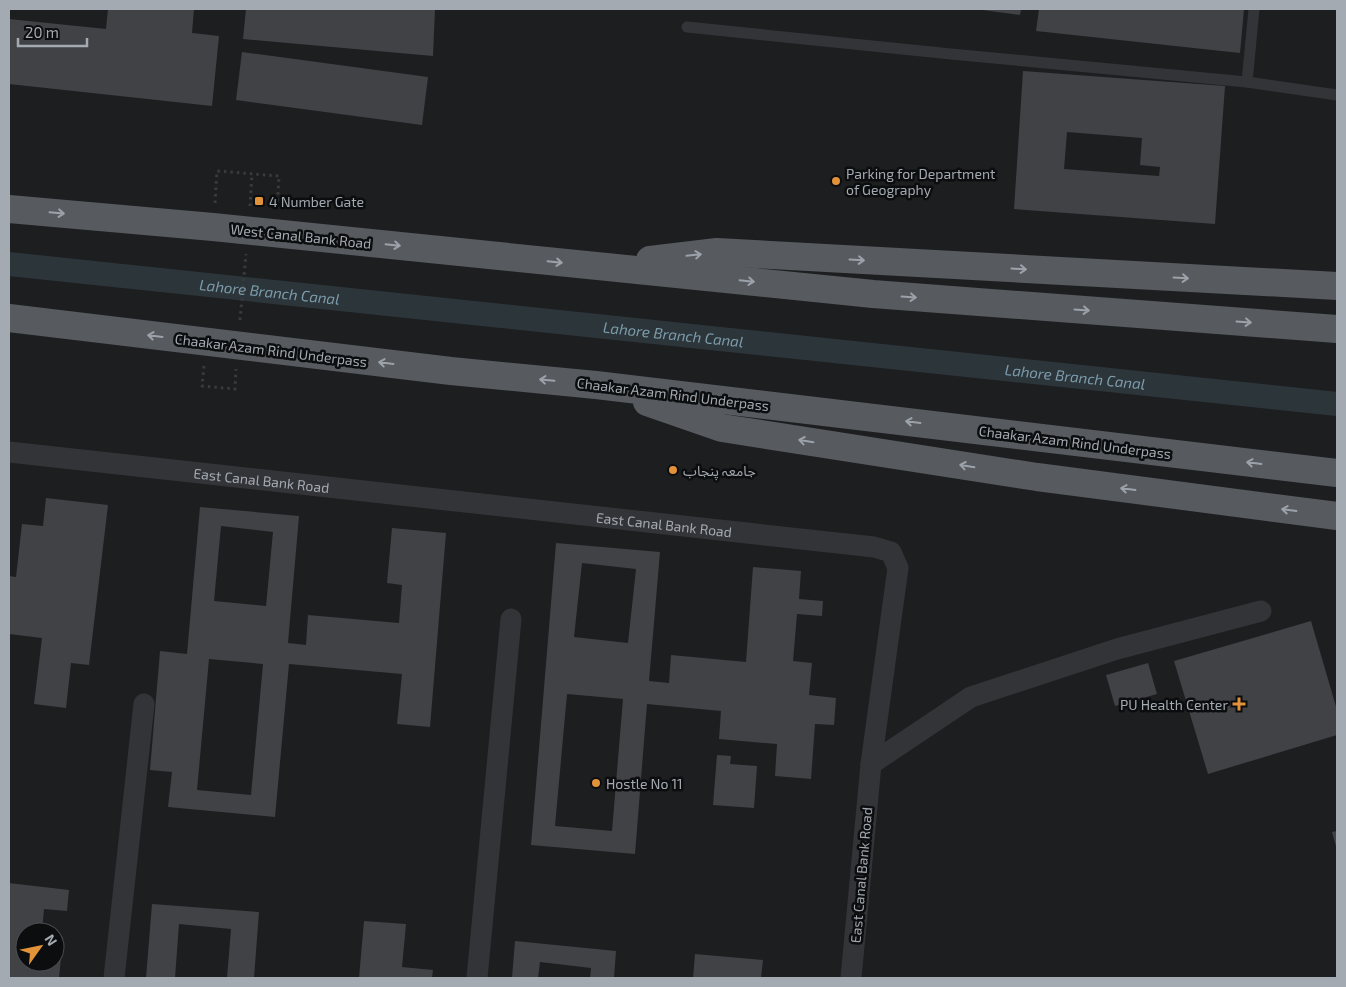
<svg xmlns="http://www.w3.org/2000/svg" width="1346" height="987" viewBox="0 0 1346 987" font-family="'Exo 2','Noto Sans Arabic',sans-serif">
<rect width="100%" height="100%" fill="#111113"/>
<!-- built -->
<path fill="#1d1e20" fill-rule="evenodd" d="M 9,9 L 1337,9 L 1337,978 L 9,978 ZM 25,932 L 55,932 L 55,962 L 25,962 Z"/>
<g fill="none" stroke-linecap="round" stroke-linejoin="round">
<!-- canal -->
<path stroke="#2c353a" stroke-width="24" id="s1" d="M 9,264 L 1337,404"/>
</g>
<!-- building -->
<g fill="#404246" fill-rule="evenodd">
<path d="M 108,9 L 194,9 L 192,33 L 219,36 L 212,106 L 9,84 L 9,19 L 106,29 Z"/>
<path d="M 246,9 L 435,9 L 433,56 L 243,39 Z"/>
<path d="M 975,9 L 1021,9 L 1020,15 Z"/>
<path d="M 1039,9 L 1244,9 L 1240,53 L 1036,31 Z"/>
<path d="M 242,52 L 428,77 L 422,125 L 236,100 Z"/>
<path d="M 1023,71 L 1225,86 L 1215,224 L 1014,209 ZM 1067,132 L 1142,138 L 1140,165 L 1160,167 L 1159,176 L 1064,169 Z"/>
<path d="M 46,498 L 108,505 L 89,665 L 71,663 L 66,708 L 34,704 L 42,638 L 9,634 L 9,576 L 16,577 L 22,524 L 43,526 Z"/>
<path d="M 200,507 L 299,516 L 288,643 L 306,645 L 308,615 L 399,623 L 402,585 L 387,583 L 392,528 L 446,533 L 430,727 L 397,724 L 402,674 L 289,664 L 275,817 L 168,807 L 172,772 L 150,770 L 160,651 L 187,654 ZM 221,526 L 273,532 L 266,606 L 214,601 ZM 209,659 L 263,664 L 251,795 L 197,790 Z"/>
<path d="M 556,543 L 660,552 L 649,681 L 669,683 L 671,655 L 746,662 L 753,567 L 801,571 L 799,599 L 823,601 L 822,616 L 797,614 L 793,661 L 812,663 L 809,695 L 836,698 L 834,725 L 815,724 L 811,779 L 775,776 L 777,744 L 719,739 L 721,711 L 647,704 L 635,854 L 531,845 ZM 582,563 L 636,569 L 628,643 L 574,637 ZM 567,694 L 623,699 L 612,831 L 555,826 Z"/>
<path d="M 1311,621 L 1337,710 L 1337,735 L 1208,774 L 1174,661 Z"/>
<path d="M 1148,663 L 1157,694 L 1115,706 L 1106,675 Z"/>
<path d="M 717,755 L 731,756 L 730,764 L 757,766 L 754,808 L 713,805 Z"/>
<path d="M 1337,831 L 1337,850 L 1332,832 Z"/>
<path d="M 9,883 L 69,890 L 67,911 L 44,909 L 42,932 L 25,932 L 25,962 L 55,962 L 55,936 L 63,937 L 59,978 L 9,978 Z"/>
<path d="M 152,904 L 259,912 L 254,978 L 227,978 L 231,929 L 179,924 L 175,978 L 146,978 Z"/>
<path d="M 364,921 L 406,924 L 402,967 L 433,970 L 432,978 L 359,978 Z"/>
<path d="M 515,941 L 616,951 L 614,978 L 590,978 L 591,968 L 540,962 L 538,978 L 512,978 Z"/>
<path d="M 695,954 L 763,960 L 761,978 L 693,978 Z"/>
</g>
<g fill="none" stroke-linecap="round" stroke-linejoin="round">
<!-- path -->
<g stroke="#393b3e" stroke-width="3" stroke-dasharray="2.5 4" stroke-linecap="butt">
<path d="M 215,203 L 217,171 L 279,176 L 277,210"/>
<path d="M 250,206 L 252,174"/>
<path d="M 240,320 L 246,254"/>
<path d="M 204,366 L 202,386 L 235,389 L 236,369"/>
</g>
<!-- service -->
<g stroke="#333437" stroke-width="11">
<path d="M 687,27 L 951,54 L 1247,82 L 1337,95"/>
<path d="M 1247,82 L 1254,9"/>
</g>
<!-- minor -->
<g stroke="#333437" stroke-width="21">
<path id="s2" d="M 9,452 L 874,547 L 891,552 L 898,568 L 871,764 L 851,978"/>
<path d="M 871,764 L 971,697 L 1117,649 L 1261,611"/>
<path d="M 114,978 L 144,704"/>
<path d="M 477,978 L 511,619"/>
</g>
<!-- trunk -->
<g stroke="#575a5f" stroke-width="28">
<path d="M 9,209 L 213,227 L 873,294 L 1337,329"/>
<path d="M 650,260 L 717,252 L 1337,286"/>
<path d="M 9,318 L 451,371 L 596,385 L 1337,473"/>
<path d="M 647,402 L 722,428 L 1037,477 L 1337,516"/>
</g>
</g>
<!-- one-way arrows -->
<defs><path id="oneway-shaft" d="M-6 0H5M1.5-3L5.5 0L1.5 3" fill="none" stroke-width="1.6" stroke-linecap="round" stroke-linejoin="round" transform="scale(1.25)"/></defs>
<g stroke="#9ca2aa">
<use href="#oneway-shaft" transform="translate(57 213) rotate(5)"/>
<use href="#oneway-shaft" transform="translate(393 245) rotate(6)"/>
<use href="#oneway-shaft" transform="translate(694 255) rotate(-6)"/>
<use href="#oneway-shaft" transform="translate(857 260) rotate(3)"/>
<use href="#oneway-shaft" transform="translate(555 262) rotate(6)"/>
<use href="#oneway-shaft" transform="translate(1019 269) rotate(3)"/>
<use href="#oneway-shaft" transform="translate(1181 278) rotate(3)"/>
<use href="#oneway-shaft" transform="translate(747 281) rotate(6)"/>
<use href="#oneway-shaft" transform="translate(909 297) rotate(4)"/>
<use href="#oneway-shaft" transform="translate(1082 310) rotate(4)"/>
<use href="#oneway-shaft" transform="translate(1244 322) rotate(4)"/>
<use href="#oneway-shaft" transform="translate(155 336) rotate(-173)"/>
<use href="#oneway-shaft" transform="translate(386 363) rotate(-173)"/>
<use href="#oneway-shaft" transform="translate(547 380) rotate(-175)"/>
<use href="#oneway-shaft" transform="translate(913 422) rotate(-173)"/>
<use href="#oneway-shaft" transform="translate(806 441) rotate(-171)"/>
<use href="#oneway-shaft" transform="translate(1254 463) rotate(-173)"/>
<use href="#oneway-shaft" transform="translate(967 466) rotate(-171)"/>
<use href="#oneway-shaft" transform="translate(1128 489) rotate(-173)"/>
<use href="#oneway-shaft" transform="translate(1289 510) rotate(-173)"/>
</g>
<!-- markers -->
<g fill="#e2933a" stroke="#0c0d0e" stroke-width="2">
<circle cx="836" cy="181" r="5"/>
<rect x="254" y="196" width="10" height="10" rx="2.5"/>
<circle cx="673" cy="470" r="5"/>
<path d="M1236.5 696.5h5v5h5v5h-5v5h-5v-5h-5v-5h5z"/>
<circle cx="596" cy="783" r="5"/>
</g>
<g text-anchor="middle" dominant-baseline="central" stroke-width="5" stroke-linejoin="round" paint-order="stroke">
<!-- poi labels -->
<g font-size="14" fill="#a4aab2" stroke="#0c0d0e" text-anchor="start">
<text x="846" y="173">Parking for Department<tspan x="846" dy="16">of Geography</tspan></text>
<text x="269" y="201">4 Number Gate</text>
<text x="683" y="470">جامعہ پنجاب</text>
<text x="1228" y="704" text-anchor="end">PU Health Center</text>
<text x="606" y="783">Hostle No 11</text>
</g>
<!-- street labels -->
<g font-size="14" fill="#a4aab2" stroke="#0c0d0e">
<text transform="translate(301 236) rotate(6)">West Canal Bank Road</text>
<text transform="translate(271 350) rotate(7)">Chaakar Azam Rind Underpass</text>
<text transform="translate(673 394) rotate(7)">Chaakar Azam Rind Underpass</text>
<text transform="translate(1075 442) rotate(7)">Chaakar Azam Rind Underpass</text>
<text stroke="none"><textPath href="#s2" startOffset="254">East Canal Bank Road</textPath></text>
<text stroke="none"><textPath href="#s2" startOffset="659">East Canal Bank Road</textPath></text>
<text transform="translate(861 875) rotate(-85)">East Canal Bank Road</text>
</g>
<!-- water labels -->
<g font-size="15" font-style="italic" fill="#7d9cab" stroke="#0c0d0e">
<text stroke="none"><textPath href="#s1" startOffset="262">Lahore Branch Canal</textPath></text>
<text stroke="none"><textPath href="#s1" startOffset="668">Lahore Branch Canal</textPath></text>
<text stroke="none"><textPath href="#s1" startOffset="1072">Lahore Branch Canal</textPath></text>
</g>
</g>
<!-- border -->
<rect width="1346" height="987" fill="none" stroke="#a4aab2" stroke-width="20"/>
<!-- north arrow -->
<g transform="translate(40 947) rotate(57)"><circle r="24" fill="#0c0d0e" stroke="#494c50"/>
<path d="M0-4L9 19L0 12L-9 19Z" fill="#e2933a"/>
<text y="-8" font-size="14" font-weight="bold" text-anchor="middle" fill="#a4aab2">N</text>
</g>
<!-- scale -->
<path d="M18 38v8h69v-8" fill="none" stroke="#a4aab2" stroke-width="2.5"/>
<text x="25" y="38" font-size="15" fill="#a4aab2" stroke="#0c0d0e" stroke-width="4" paint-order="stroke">20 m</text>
</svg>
